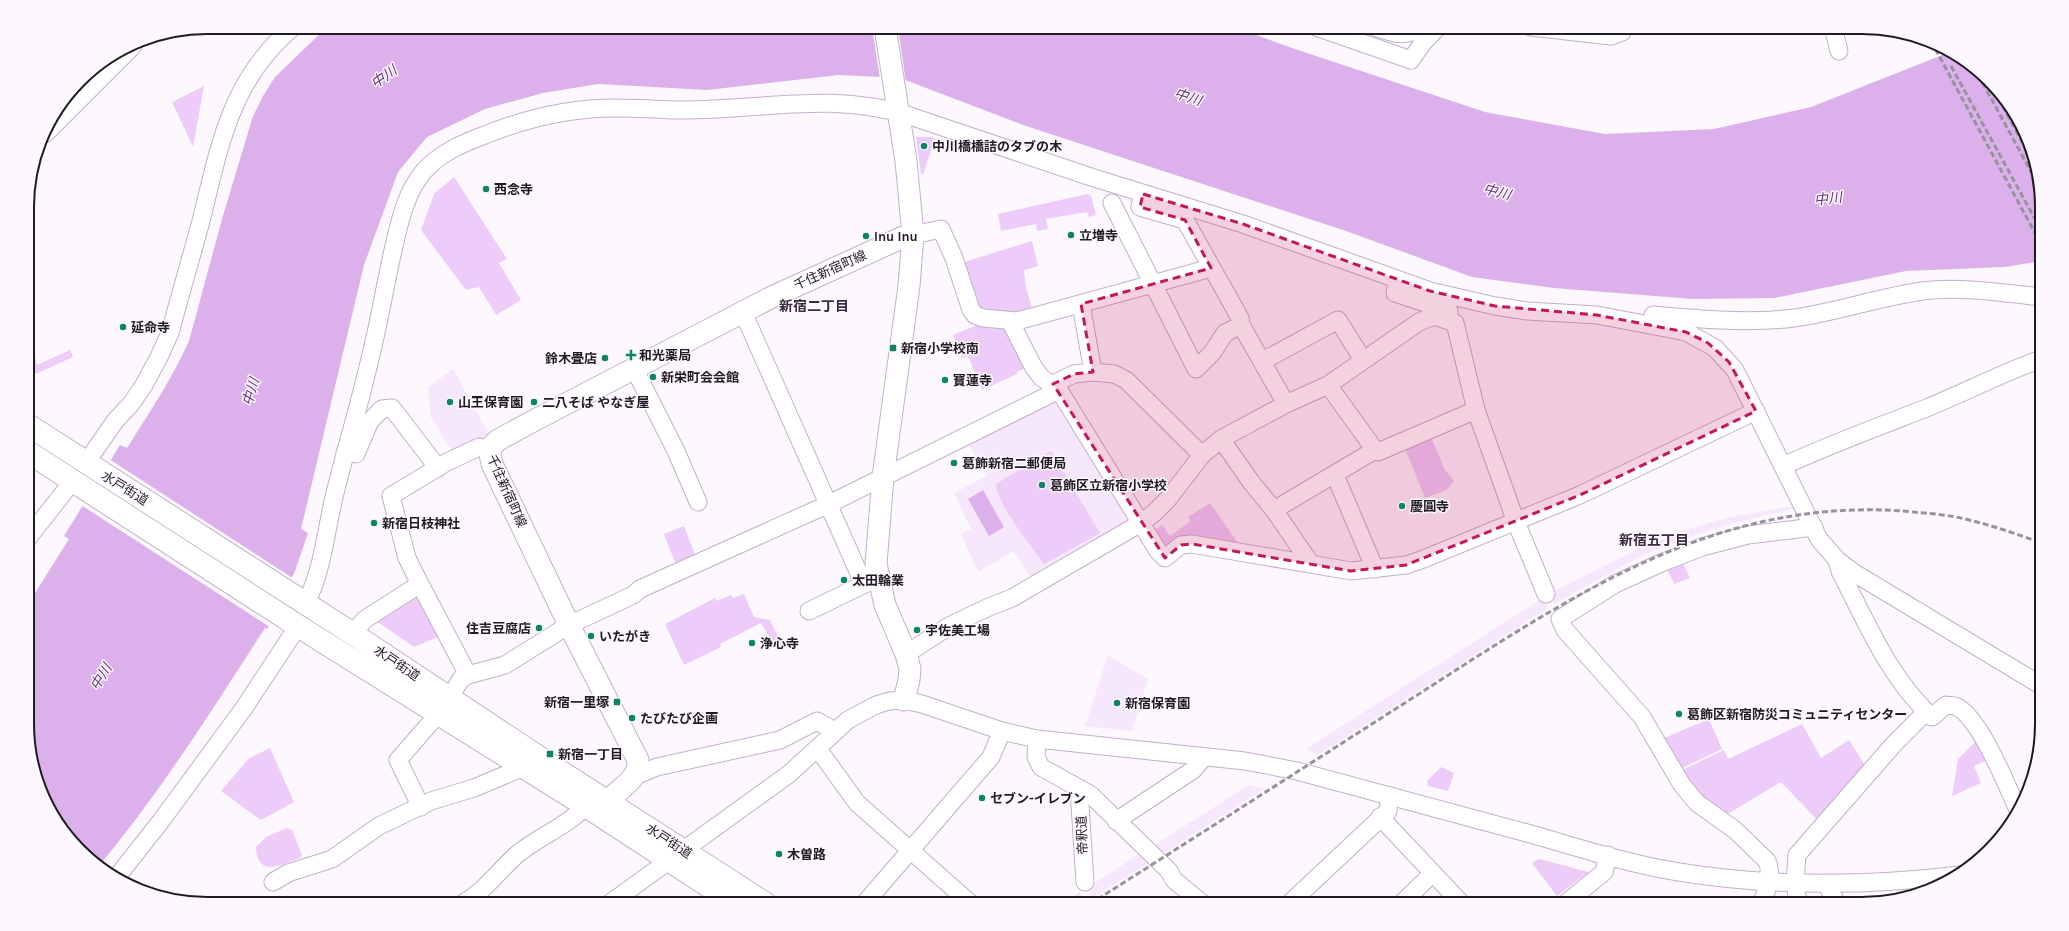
<svg xmlns="http://www.w3.org/2000/svg" width="2069" height="931" viewBox="0 0 2069 931" font-family="Karla,'Noto Sans JP',sans-serif">
<rect width="100%" height="100%" fill="#fcf8fe"/>
<!-- built -->
<g fill="#f6e7fc">
<path d="M 453,369 L 490,436 L 454,454 L 431,418 L 428,387 Z"/>
<path d="M 1052,399 L 1059,400 L 1134,517 L 1033,582 L 1014,551 L 978,572 L 961,534 L 971,529 L 954,493 L 987,476 L 967,441 Z"/>
<path d="M 1795,506 L 1796,508 L 1731,524 L 1692,536 L 1641,556 L 1554,604 L 1550,593 L 1638,549 L 1688,529 L 1730,517 Z"/>
<path d="M 1543,598 L 1548,608 L 1318,755 L 1306,749 Z"/>
<path d="M 1108,655 L 1148,679 L 1132,731 L 1085,726 Z"/>
<path d="M 1249,785 L 1264,789 L 1161,855 L 1153,846 Z"/>
<path d="M 1139,854 L 1150,862 L 1091,899 L 1090,886 Z"/>
<path d="M 1081,891 L 1083,904 L 1062,904 Z"/>
</g>
<!-- green -->
<g fill="#edccf9">
<path d="M 204,86 L 193,147 L 172,102 Z"/>
<path d="M 916,137 L 930,137 L 935,139 L 923,174 L 921,174 Z"/>
<path d="M 454,177 L 507,259 L 499,263 L 521,300 L 496,315 L 479,287 L 466,290 L 421,230 L 434,194 Z"/>
<path d="M 1087,194 L 1091,196 L 1096,215 L 1089,217 L 1087,212 L 1046,219 L 1048,229 L 1037,231 L 1036,224 L 1001,231 L 998,214 Z"/>
<path d="M 1032,241 L 1038,266 L 1024,270 L 1026,288 L 1033,311 L 1022,315 L 976,310 L 961,263 Z"/>
<path d="M 973,320 L 1007,325 L 1028,366 L 1017,372 L 1017,374 L 982,390 L 968,356 L 962,358 L 953,335 L 975,326 Z"/>
<path d="M 28,327 L 37,365 L 70,350 L 73,357 L 38,373 L 28,375 Z"/>
<path d="M 1430,435 L 1445,470 L 1454,481 L 1446,490 L 1425,498 L 1404,446 Z"/>
<path d="M 1051,451 L 1100,533 L 1044,564 C 1030,544 999,508 996,484 Z"/>
<path d="M 1210,503 L 1240,546 L 1161,547 L 1152,533 L 1162,525 L 1170,536 L 1191,521 L 1188,517 Z"/>
<path d="M 684,526 L 696,557 L 676,565 L 664,534 Z"/>
<path d="M 1682,561 L 1690,578 L 1674,584 L 1666,567 Z"/>
<path d="M 744,594 L 754,617 L 770,620 L 781,643 L 775,646 L 761,623 L 720,644 L 721,647 L 684,665 L 665,624 L 715,598 L 717,601 L 731,595 L 733,598 Z"/>
<path d="M 418,596 L 440,636 L 414,647 L 375,620 Z"/>
<path d="M 1709,719 L 1722,749 L 1680,769 L 1662,739 Z"/>
<path d="M 1802,724 L 1821,758 L 1849,740 L 1868,770 L 1821,824 L 1781,782 L 1726,815 L 1693,791 L 1680,771 L 1724,750 L 1728,759 Z"/>
<path d="M 1978,739 L 1990,759 L 1974,766 L 1981,783 L 1952,796 L 1958,759 Z"/>
<path d="M 270,748 L 294,802 L 261,820 L 221,791 L 248,759 Z"/>
<path d="M 1441,767 L 1454,773 L 1448,791 L 1428,786 L 1427,781 Z"/>
<path d="M 287,828 L 292,830 L 302,855 L 300,858 C 283,864 257,879 256,847 L 266,837 Z"/>
<path d="M 1539,859 L 1589,872 L 1557,896 L 1532,863 Z"/>
</g>
<!-- water -->
<g fill="#dcb1eb">
<path d="M 327,27 L 1235,27 L 1292,48 L 1485,112 L 1605,134 L 1714,129 L 1811,107 L 1950,52 L 1972,64 L 2005,97 L 2028,138 L 2040,183 L 2041,261 L 2005,267 L 1906,271 L 1774,298 L 1693,299 L 1554,288 L 1472,277 L 1346,231 L 1023,125 L 900,78 L 839,75 L 707,90 L 598,84 L 543,93 L 485,109 L 427,137 L 398,172 L 364,265 L 301,529 L 308,533 L 295,571 L 267,629 L 265,628 C 212,710 160,793 98,867 L 64,834 L 41,793 L 29,748 L 28,604 L 69,539 L 64,536 L 120,445 L 127,448 C 149,413 172,379 189,341 L 222,219 L 253,116 L 263,96 L 275,77 Z"/>
<path d="M 983,490 L 1004,527 L 989,536 L 968,499 Z"/>
</g>
<!-- pier -->
<g fill="#fcf8fe">
<path d="M 872,27 L 898,27 L 906,83 L 900,80 L 880,79 Z"/>
<path d="M 109,459 L 294,579 L 270,627 L 81,505 Z"/>
</g>
<g fill="none" stroke-linecap="round" stroke-linejoin="round">
<!-- minor casing -->
<g stroke="#c3afca" stroke-width="19">
<g id="minor">
<path d="M 1316,27 L 1411,60 L 1422,44 L 1438,27"/>
<path d="M 1375,27 C 1397,35 1404,37 1425,27"/>
<path d="M 1531,27 L 1611,36 L 1622,32 L 1622,27"/>
<path d="M 1833,27 L 1839,51"/>
<path d="M 1143,194 L 1140,207 L 1185,220 L 1240,318 L 1241,325 L 1286,404"/>
<path d="M 1112,203 L 1196,369 L 1212,353 L 1225,333 L 1241,325"/>
<path d="M 913,235 L 941,229 L 954,258 L 971,310 L 975,315 L 983,318 L 1017,321 L 1211,268"/>
<path d="M 1398,280 L 1395,293 L 1449,311 L 1449,313"/>
<path d="M 743,312 L 861,578 L 865,580 L 878,578"/>
<path d="M 1653,315 C 1698,319 1741,323 1786,319 C 1833,314 1877,297 1923,291 C 1957,286 2006,293 2041,297"/>
<path d="M 1010,321 L 1034,368 L 1042,378 L 1059,390 L 1158,551 L 1165,558 L 1181,545 L 1192,544 L 1351,571 L 1406,565 L 1421,560 L 1580,495 L 1756,411"/>
<path d="M 1262,360 L 1272,356 L 1338,320 L 1363,360"/>
<path d="M 635,370 L 676,451 L 698,502"/>
<path d="M 1093,372 L 1114,374 L 1126,380 L 1202,455"/>
<path d="M 1053,384 L 1074,374 L 1093,372 L 1081,304"/>
<path d="M 1328,385 L 1375,450"/>
<path d="M 1221,439 L 1251,482 L 1274,510 L 1311,564"/>
<path d="M 345,452 L 356,454 L 370,421 L 382,409 L 392,408 L 438,468"/>
<path d="M 86,463 L 115,421 L 131,404 L 144,385 L 159,357 L 170,333 C 180,295 191,258 201,221 C 220,145 230,80 293,27"/>
<path d="M 1783,466 C 1831,444 1880,426 1929,407 C 1967,391 2003,373 2041,359"/>
<path d="M 1335,475 L 1375,569"/>
<path d="M 1274,510 L 1375,450 L 1378,452 L 1476,410"/>
<path d="M 28,538 L 72,482"/>
<path d="M 1837,560 L 1840,571 C 1866,621 1889,678 1932,717 L 1946,705 C 1949,706 1953,705 1955,706 C 1979,715 2007,786 2018,810"/>
<path d="M 420,584 L 468,675 L 461,679 L 449,699"/>
<path d="M 306,603 C 323,570 326,529 335,493 C 346,449 359,406 369,363 C 379,324 385,285 394,246 C 400,220 406,192 424,171 C 440,153 463,143 485,135 C 527,118 570,108 615,108 C 635,108 654,109 673,110 C 756,112 828,90 910,116 L 1091,177 L 1243,224 L 1430,291 L 1495,306 L 1527,311 L 1597,315 L 1686,332 L 1715,348 L 1735,370 L 1819,539 L 1837,560 L 1856,574 L 2042,686"/>
<path d="M 809,611 L 877,578"/>
<path d="M 353,634 L 364,620 L 420,584 L 407,558 L 391,496 L 445,463 L 479,447 L 489,449"/>
<path d="M 906,654 L 951,625 L 989,607 L 1012,598 L 1141,523 L 1154,513 L 1168,499 L 1202,455 L 1221,439 L 1286,404 L 1328,385 L 1419,322 L 1434,316 L 1455,323 L 1476,410 L 1516,522 L 1546,594"/>
<path d="M 468,675 L 505,665 L 569,625 L 633,595 L 640,589 L 829,504 L 1059,390"/>
<path d="M 1037,739 L 1036,757 L 1041,767 L 1091,795 L 1169,871 L 1174,880 L 1203,904"/>
<path d="M 818,749 L 857,803 L 971,904"/>
<path d="M 635,776 L 657,767 L 780,740 L 817,721 L 835,731"/>
<path d="M 1079,789 L 1085,882"/>
<path d="M 421,807 L 398,760 L 439,713"/>
<path d="M 1380,817 L 1462,904"/>
<path d="M 1116,821 L 1193,770 L 1204,757"/>
<path d="M 116,878 L 161,821 L 244,708 L 298,626"/>
<path d="M 273,882 L 288,873 L 332,859 L 379,826 L 431,801 L 474,788 L 524,767"/>
<path d="M 1826,883 L 1837,904"/>
<path d="M 462,904 C 488,889 499,869 520,852 C 541,836 568,825 586,806"/>
<path d="M 609,904 L 789,774 L 848,720 L 876,705 L 889,701 L 904,700 L 922,704 L 1002,731 L 1037,739 L 1245,761 L 1297,771 C 1374,792 1451,812 1527,833 C 1577,847 1628,864 1679,872 C 1771,887 1868,886 1960,875"/>
<path d="M 864,904 L 991,757 L 1002,731"/>
<path d="M 1289,904 L 1388,811 L 1390,796"/>
<path d="M 1401,904 L 1432,874"/>
<path d="M 1565,904 L 1604,872 L 1608,855"/>
<path d="M 1761,904 C 1767,891 1773,875 1767,861 L 1735,830 L 1697,803 L 1682,785 L 1642,717 L 1565,630 L 1560,619 L 1615,584 L 1661,563 L 1702,547 L 1748,535 L 1814,527"/>
<path d="M 1801,904 L 1797,897 L 1795,882 L 1797,855 L 1894,744 L 1926,712"/>
</g>
</g>
<!-- major casing -->
<g stroke="#c3afca" stroke-width="23">
<g id="major">
<path d="M 885,27 L 906,161 L 913,235 L 909,286 L 883,477 L 876,564 L 885,605 L 906,654 L 910,669 L 909,680 L 904,700"/>
<path d="M 44,132 L 132,44"/>
<path d="M 608,802 C 618,788 640,780 638,760 L 569,625 L 492,464 L 489,449 L 498,440 L 535,420 L 772,297 L 901,238 L 913,235"/>
</g>
</g>
<!-- highway casing -->
<g stroke="#c3afca" stroke-width="24">
<g id="highway">
<path d="M 28,425 L 353,634 L 555,768 L 766,904"/>
<path d="M 28,452 L 298,626 L 586,806 L 736,904"/>
</g>
</g>
<!-- minor -->
<use href="#minor" stroke="#fff" stroke-width="17"/>
<!-- major -->
<use href="#major" stroke="#fff" stroke-width="21"/>
<!-- highway -->
<use href="#highway" stroke="#fff" stroke-width="22"/>
<!-- rail -->
<g stroke="#98929a" stroke-width="3" stroke-dasharray="6 3" stroke-linecap="butt">
<path d="M 1931,41 L 2041,244"/>
<path d="M 1951,66 L 2041,230"/>
<path d="M 1974,67 L 2041,190"/>
<path d="M 1990,82 L 2037,170"/>
<path d="M 1090,904 C 1194,838 1297,772 1400,706 C 1557,606 1707,497 1902,511 C 1923,513 1945,514 1965,519 C 1991,525 2017,534 2041,543"/>
</g>
</g>
<!-- marked area -->
<path fill="#c2185b" fill-opacity="0.2" stroke="#c2185b" stroke-width="3" stroke-dasharray="8 5" stroke-linejoin="round" d="M 1143,194 L 1243,224 L 1430,291 L 1495,306 L 1597,315 L 1686,332 L 1708,343 L 1729,362 L 1756,411 L 1580,495 L 1406,565 L 1351,571 L 1192,544 L 1181,545 L 1165,558 L 1053,384 L 1074,374 L 1093,372 L 1081,304 L 1211,268 L 1185,220 L 1140,207 Z"/>
<!-- markers -->
<g fill="#0e8464" stroke="#fcf8fe" stroke-width="1.5">
<circle cx="924" cy="146" r="4"/>
<circle cx="486" cy="189" r="4"/>
<circle cx="1071" cy="235" r="4"/>
<circle cx="866" cy="236" r="4"/>
<circle cx="123" cy="327" r="4"/>
<rect x="889" y="344" width="8" height="8" rx="2"/>
<path d="M629 349h4v4h4v4h-4v4h-4v-4h-4v-4h4z"/>
<circle cx="605" cy="358" r="4"/>
<circle cx="653" cy="377" r="4"/>
<circle cx="945" cy="380" r="4"/>
<circle cx="450" cy="402" r="4"/>
<circle cx="534" cy="402" r="4"/>
<circle cx="954" cy="463" r="4"/>
<circle cx="1042" cy="485" r="4"/>
<circle cx="1402" cy="506" r="4"/>
<circle cx="374" cy="523" r="4"/>
<circle cx="844" cy="580" r="4"/>
<circle cx="539" cy="628" r="4"/>
<circle cx="917" cy="630" r="4"/>
<circle cx="591" cy="636" r="4"/>
<circle cx="752" cy="643" r="4"/>
<rect x="613" y="698" width="8" height="8" rx="2"/>
<circle cx="1117" cy="703" r="4"/>
<circle cx="1679" cy="714" r="4"/>
<circle cx="632" cy="718" r="4"/>
<rect x="546" y="750" width="8" height="8" rx="2"/>
<circle cx="982" cy="798" r="4"/>
<circle cx="779" cy="854" r="4"/>
</g>
<g text-anchor="middle" dominant-baseline="central" stroke-width="3" stroke-linejoin="round" paint-order="stroke">
<!-- poi labels -->
<g font-size="13" font-weight="bold" fill="#211a24" stroke="#fcf8fe" text-anchor="start">
<text x="932" y="146">中川橋橋詰のタブの木</text>
<text x="494" y="189">西念寺</text>
<text x="1079" y="235">立増寺</text>
<text x="874" y="236">Inu Inu</text>
<text x="131" y="327">延命寺</text>
<text x="901" y="348">新宿小学校南</text>
<text x="639" y="355">和光薬局</text>
<text x="597" y="358" text-anchor="end">鈴木畳店</text>
<text x="661" y="377">新栄町会会館</text>
<text x="953" y="380">寶蓮寺</text>
<text x="458" y="402">山王保育園</text>
<text x="542" y="402">二八そば やなぎ屋</text>
<text x="962" y="463">葛飾新宿二郵便局</text>
<text x="1050" y="485">葛飾区立新宿小学校</text>
<text x="1410" y="506">慶圓寺</text>
<text x="382" y="523">新宿日枝神社</text>
<text x="852" y="580">太田輪業</text>
<text x="531" y="628" text-anchor="end">住吉豆腐店</text>
<text x="925" y="630">宇佐美工場</text>
<text x="599" y="636">いたがき</text>
<text x="760" y="643">浄心寺</text>
<text x="609" y="702" text-anchor="end">新宿一里塚</text>
<text x="1125" y="703">新宿保育園</text>
<text x="1687" y="714">葛飾区新宿防災コミュニティセンター</text>
<text x="640" y="718">たびたび企画</text>
<text x="558" y="754">新宿一丁目</text>
<text x="990" y="798">セブン-イレブン</text>
<text x="787" y="854">木曽路</text>
</g>
<!-- street labels -->
<g font-size="13" fill="#211a24" stroke="#fcf8fe">
<text transform="translate(830 270) rotate(-24)">千住新宿町線</text>
<text transform="translate(125 488) rotate(32)">水戸街道</text>
<text transform="translate(507 491) rotate(66)">千住新宿町線</text>
<text transform="translate(397 663) rotate(34)">水戸街道</text>
<text transform="translate(1082 835) rotate(-93)">帝釈道</text>
<text transform="translate(669 841) rotate(33)">水戸街道</text>
</g>
<!-- water labels -->
<g font-size="14" font-style="italic" fill="#683378" stroke="#fcf8fe">
<text transform="translate(384 77) rotate(-35)">中川</text>
<text transform="translate(1188 97) rotate(18)">中川</text>
<text transform="translate(1497 192) rotate(15)">中川</text>
<text transform="translate(1828 199) rotate(-6)">中川</text>
<text transform="translate(251 392) rotate(-73)">中川</text>
<text transform="translate(101 677) rotate(-58)">中川</text>
</g>
<!-- neighbourhood labels -->
<g font-size="14" font-weight="bold" fill="#3b2b41" stroke="#fcf8fe">
<text x="814" y="306">新宿二丁目</text>
<text x="1654" y="540">新宿五丁目</text>
</g>
</g>
<!-- crop -->
<path d="M0 0H2069V931H0ZM207 34H1862A173 173 0 0 1 2035 207V724A173 173 0 0 1 1862 897H207A173 173 0 0 1 34 724V207A173 173 0 0 1 207 34Z" fill="#fcf8fe" fill-rule="evenodd"/>
<path fill="none" stroke="#211a24" stroke-width="2" d="M207 34H1862A173 173 0 0 1 2035 207V724A173 173 0 0 1 1862 897H207A173 173 0 0 1 34 724V207A173 173 0 0 1 207 34Z"/>
</svg>
